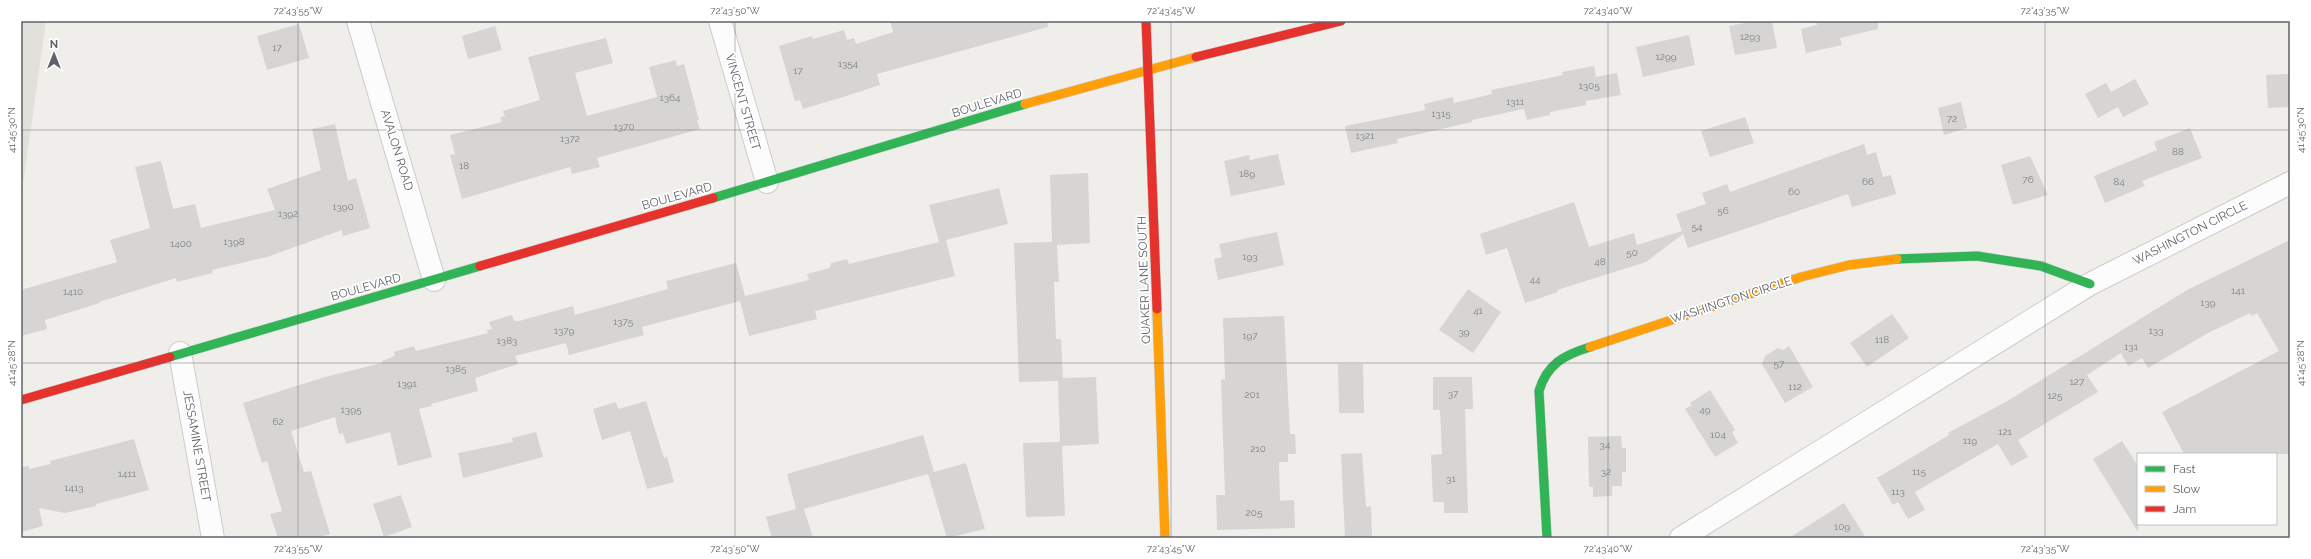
<svg xmlns="http://www.w3.org/2000/svg" width="2311" height="559" viewBox="0 0 2311 559" font-family="Raleway,sans-serif">
<rect width="100%" height="100%" fill="#efeeea"/>
<!-- education -->
<path fill="#e2e0da" d="M 21,21 L 46,21 L 21,198 Z"/>
<!-- building -->
<g fill="#d6d5d3">
<path d="M 890,21 L 1047,21 L 1048,27 L 877,74 L 880,85 L 843,97 L 803,109 L 800,100 L 795,101 L 779,46 L 812,36 L 813,39 L 844,30 L 847,40 L 854,38 L 856,44 L 893,32 Z"/>
<path d="M 1756,21 L 1772,21 L 1777,48 L 1735,55 L 1729,26 Z"/>
<path d="M 1816,21 L 1878,21 L 1878,29 L 1840,38 L 1842,45 L 1806,53 L 1801,29 L 1817,25 Z"/>
<path d="M 299,24 L 309,58 L 267,70 L 257,36 Z"/>
<path d="M 495,26 L 502,50 L 468,59 L 462,36 Z"/>
<path d="M 1689,35 L 1695,65 L 1643,77 L 1636,47 Z"/>
<path d="M 606,38 L 613,63 L 575,73 L 587,116 L 657,97 L 649,67 L 676,60 L 677,66 L 684,64 L 699,120 L 697,120 L 700,129 L 597,158 L 600,167 L 572,174 L 570,167 L 462,199 L 450,155 L 455,154 L 450,135 L 502,122 L 500,117 L 505,116 L 503,111 L 540,100 L 528,57 Z"/>
<path d="M 1594,66 L 1596,77 L 1617,73 L 1621,95 L 1586,101 L 1586,105 L 1550,112 L 1550,115 L 1527,120 L 1524,109 L 1472,120 L 1472,122 L 1397,139 L 1398,143 L 1351,153 L 1345,126 L 1425,110 L 1424,104 L 1453,97 L 1454,103 L 1492,94 L 1491,90 L 1563,75 L 1562,72 Z"/>
<path d="M 2290,74 L 2290,107 L 2268,108 L 2266,75 Z"/>
<path d="M 2135,79 L 2149,104 L 2123,117 L 2118,107 L 2098,118 L 2085,94 L 2106,83 L 2111,92 Z"/>
<path d="M 1961,102 L 1967,128 L 1944,135 L 1938,108 Z"/>
<path d="M 1745,117 L 1754,143 L 1710,157 L 1701,131 Z"/>
<path d="M 335,124 L 348,181 L 356,178 L 370,228 L 343,236 L 342,230 L 267,257 L 212,270 L 213,273 L 177,282 L 176,278 L 99,302 L 100,303 L 45,320 L 47,329 L 21,336 L 21,290 L 117,262 L 110,240 L 150,228 L 135,167 L 161,161 L 173,209 L 195,204 L 201,228 L 275,210 L 267,189 L 321,170 L 312,129 Z"/>
<path d="M 2190,128 L 2202,158 L 2142,181 L 2145,186 L 2105,203 L 2094,176 L 2157,150 L 2154,142 Z"/>
<path d="M 1864,144 L 1867,155 L 1876,152 L 1883,177 L 1891,175 L 1896,194 L 1852,207 L 1848,194 L 1688,248 L 1683,234 L 1646,262 L 1557,290 L 1558,292 L 1525,303 L 1507,248 L 1486,255 L 1480,234 L 1574,202 L 1589,247 L 1634,233 L 1637,245 L 1682,231 L 1676,214 L 1706,204 L 1702,193 L 1727,184 L 1730,192 Z"/>
<path d="M 1278,154 L 1285,185 L 1231,196 L 1224,161 L 1249,155 L 1250,160 Z"/>
<path d="M 2030,156 L 2048,195 L 2013,205 L 2001,165 Z"/>
<path d="M 1088,173 L 1090,243 L 1057,245 L 1059,282 L 1054,282 L 1056,339 L 1061,339 L 1063,378 L 1096,377 L 1099,444 L 1062,446 L 1065,516 L 1026,517 L 1023,443 L 1060,442 L 1058,381 L 1019,382 L 1014,243 L 1052,242 L 1050,175 Z"/>
<path d="M 999,188 L 1008,224 L 946,240 L 955,276 L 815,311 L 817,319 L 749,336 L 740,301 L 642,327 L 644,335 L 569,355 L 566,343 L 515,356 L 518,364 L 475,378 L 478,391 L 431,404 L 432,406 L 419,409 L 432,457 L 398,466 L 390,432 L 346,444 L 343,433 L 339,434 L 335,417 L 291,431 L 304,472 L 311,471 L 330,534 L 316,538 L 278,538 L 270,514 L 282,511 L 267,461 L 262,463 L 243,403 L 325,377 L 382,363 L 382,361 L 395,356 L 394,352 L 414,346 L 416,351 L 488,333 L 487,330 L 492,329 L 489,322 L 512,315 L 514,321 L 519,321 L 573,306 L 575,315 L 668,289 L 666,281 L 736,263 L 745,296 L 809,280 L 807,274 L 830,268 L 831,263 L 847,259 L 849,264 L 939,242 L 929,205 Z"/>
<path d="M 1277,232 L 1284,265 L 1218,280 L 1214,259 L 1222,257 L 1219,244 Z"/>
<path d="M 2290,240 L 2290,454 L 2184,454 L 2162,412 L 2279,351 L 2257,313 L 2251,316 L 2250,313 L 2208,333 L 2148,368 L 2142,358 L 2128,366 L 2121,353 L 2087,375 L 2098,392 L 2018,440 L 2028,457 L 2011,466 L 1998,444 L 1915,492 L 1925,510 L 1908,519 L 1898,502 L 1893,505 L 1877,478 L 1949,435 L 1948,433 L 2009,400 L 2187,290 Z"/>
<path d="M 1468,289 L 1501,312 L 1473,353 L 1439,330 Z"/>
<path d="M 1892,314 L 1909,338 L 1867,367 L 1850,343 Z"/>
<path d="M 1284,316 L 1290,434 L 1295,434 L 1296,454 L 1288,454 L 1288,462 L 1279,462 L 1280,501 L 1294,500 L 1295,528 L 1217,530 L 1216,495 L 1225,495 L 1221,380 L 1225,379 L 1223,318 Z"/>
<path d="M 1789,346 L 1813,387 L 1785,403 L 1762,364 L 1765,356 L 1778,348 L 1783,350 Z"/>
<path d="M 1338,364 L 1363,364 L 1364,413 L 1339,413 Z"/>
<path d="M 1433,377 L 1472,377 L 1473,409 L 1465,409 L 1468,513 L 1444,513 L 1444,502 L 1433,502 L 1431,455 L 1442,454 L 1440,410 L 1433,410 Z"/>
<path d="M 1710,390 L 1735,430 L 1732,432 L 1738,443 L 1715,457 L 1685,409 L 1692,405 L 1690,403 Z"/>
<path d="M 646,401 L 664,458 L 667,457 L 674,482 L 647,489 L 630,431 L 602,440 L 593,409 L 616,402 L 618,409 Z"/>
<path d="M 536,432 L 543,457 L 463,478 L 458,453 L 513,442 L 512,438 Z"/>
<path d="M 923,435 L 934,472 L 966,463 L 985,529 L 947,538 L 928,474 L 804,509 L 813,538 L 772,538 L 766,517 L 796,509 L 787,474 Z"/>
<path d="M 1621,436 L 1622,448 L 1626,448 L 1626,472 L 1622,472 L 1622,486 L 1612,486 L 1612,496 L 1593,497 L 1593,487 L 1589,487 L 1588,437 Z"/>
<path d="M 134,439 L 149,490 L 96,504 L 96,506 L 65,513 L 39,508 L 43,526 L 21,532 L 21,467 L 29,466 L 29,469 L 51,464 L 50,461 Z"/>
<path d="M 2122,441 L 2138,466 L 2138,532 L 2093,459 Z"/>
<path d="M 1362,453 L 1366,507 L 1371,506 L 1372,538 L 1345,538 L 1341,454 Z"/>
<path d="M 401,495 L 412,527 L 384,537 L 373,504 Z"/>
<path d="M 1844,503 L 1866,538 L 1789,538 Z"/>
</g>
<g fill="none" stroke-linecap="round" stroke-linejoin="round">
<!-- street casing -->
<g stroke="#cbcccc" stroke-width="24">
<g id="street">
<path d="M 358,21 L 434,280"/>
<path d="M 720,21 L 767,182"/>
<path d="M 180,353 L 213,538"/>
<path d="M 1681,538 L 2090,284 L 2290,183"/>
</g>
</g>
<!-- fast casing -->
<g stroke="#cacacb" stroke-width="10">
<g id="fast">
<path d="M 713,198 L 1025,104"/>
<path d="M 1897,259 L 1977,256 L 2041,266 L 2090,284"/>
<path d="M 170,357 L 480,266"/>
<path d="M 1547,538 L 1539,391 C 1547,364 1564,355 1590,347"/>
</g>
</g>
<!-- slow casing -->
<g stroke="#cacacb" stroke-width="10">
<g id="slow">
<path d="M 1025,104 L 1196,57"/>
<path d="M 1157,309 L 1165,538"/>
<path d="M 1590,347 L 1801,277 L 1849,265 L 1897,259"/>
</g>
</g>
<!-- jam casing -->
<g stroke="#cacacb" stroke-width="10">
<g id="jam">
<path d="M 1146,21 L 1157,309"/>
<path d="M 1196,57 L 1341,21"/>
<path d="M 480,266 L 713,198"/>
<path d="M 21,400 L 170,357"/>
</g>
</g>
<!-- street -->
<use href="#street" stroke="#fdfcfc" stroke-width="22"/>
<!-- fast -->
<use href="#fast" stroke="#30b455" stroke-width="9"/>
<!-- slow -->
<use href="#slow" stroke="#ff9f0a" stroke-width="9"/>
<!-- jam -->
<use href="#jam" stroke="#e5322d" stroke-width="9"/>
</g>
<!-- ticks -->
<path fill="none" stroke="#5f6368" stroke-width="1" stroke-opacity="0.45" d="M 298,21 L 298,538M 735,21 L 735,538M 1171,21 L 1171,538M 1608,21 L 1608,538M 2045,21 L 2045,538M 21,130 L 2290,130M 21,363 L 2290,363"/>
<g text-anchor="middle" dominant-baseline="central" stroke-width="3.5" stroke-linejoin="round" paint-order="stroke">
<!-- number labels -->
<g font-size="10" fill="#7e8184">
<text x="1750" y="36">1293</text>
<text x="277" y="47">17</text>
<text x="1666" y="56">1299</text>
<text x="848" y="63">1354</text>
<text x="798" y="70">17</text>
<text x="1589" y="85">1305</text>
<text x="670" y="97">1364</text>
<text x="1515" y="101">1311</text>
<text x="1441" y="113">1315</text>
<text x="1952" y="118">72</text>
<text x="624" y="126">1370</text>
<text x="1365" y="135">1321</text>
<text x="570" y="138">1372</text>
<text x="2178" y="151">88</text>
<text x="464" y="165">18</text>
<text x="1247" y="173">189</text>
<text x="2028" y="179">76</text>
<text x="1868" y="181">66</text>
<text x="2119" y="181">84</text>
<text x="1794" y="191">60</text>
<text x="343" y="206">1390</text>
<text x="1723" y="210">56</text>
<text x="288" y="213">1392</text>
<text x="1697" y="226">54</text>
<text x="234" y="241">1398</text>
<text x="181" y="243">1400</text>
<text x="1632" y="252">50</text>
<text x="1250" y="256">193</text>
<text x="1600" y="261">48</text>
<text x="1535" y="279">44</text>
<text x="2238" y="290">141</text>
<text x="73" y="291">1410</text>
<text x="2208" y="302">139</text>
<text x="1478" y="310">41</text>
<text x="623" y="321">1375</text>
<text x="564" y="330">1379</text>
<text x="2156" y="330">133</text>
<text x="1464" y="331">39</text>
<text x="1250" y="335">197</text>
<text x="1882" y="339">118</text>
<text x="507" y="340">1383</text>
<text x="2131" y="346">131</text>
<text x="1779" y="363">57</text>
<text x="456" y="368">1385</text>
<text x="2077" y="381">127</text>
<text x="407" y="383">1391</text>
<text x="1795" y="386">112</text>
<text x="1453" y="393">37</text>
<text x="1252" y="394">201</text>
<text x="2055" y="395">125</text>
<text x="351" y="409">1395</text>
<text x="1705" y="409">49</text>
<text x="278" y="421">62</text>
<text x="2005" y="431">121</text>
<text x="1718" y="434">104</text>
<text x="1970" y="440">119</text>
<text x="1605" y="444">34</text>
<text x="1258" y="448">210</text>
<text x="1606" y="471">32</text>
<text x="1919" y="471">115</text>
<text x="127" y="473">1411</text>
<text x="1451" y="478">31</text>
<text x="74" y="487">1413</text>
<text x="1898" y="491">113</text>
<text x="1254" y="512">205</text>
<text x="1842" y="526">109</text>
</g>
<!-- street labels -->
<g font-size="12" fill="#5f6368" stroke="#fff">
<text transform="translate(743 102) rotate(74)">VINCENT STREET</text>
<text transform="translate(987 103) rotate(-17)">BOULEVARD</text>
<text transform="translate(397 150) rotate(73)">AVALON ROAD</text>
<text transform="translate(677 196) rotate(-16)">BOULEVARD</text>
<text transform="translate(2190 233) rotate(-27)">WASHINGTON CIRCLE</text>
<text transform="translate(1144 280) rotate(-92)">QUAKER LANE SOUTH</text>
<text transform="translate(366 287) rotate(-16)">BOULEVARD</text>
<text transform="translate(1731 300) rotate(-18)">WASHINGTON CIRCLE</text>
<text transform="translate(197 446) rotate(80)">JESSAMINE STREET</text>
</g>
</g>
<!-- border -->
<rect width="2311" height="559" fill="none" stroke="#ffffff" stroke-width="44"/>
<!-- legend -->
<rect x="2137" y="453" width="140" height="72" fill="#ffffff" stroke="#bfc1c3"/>
<rect x="2145" y="466" width="20" height="6" fill="#30b455" stroke="#bfc1c3"/>
<text x="2173" y="473" font-size="12" fill="#5f6368">Fast</text>
<rect x="2145" y="486" width="20" height="6" fill="#ff9f0a" stroke="#bfc1c3"/>
<text x="2173" y="493" font-size="12" fill="#5f6368">Slow</text>
<rect x="2145" y="506" width="20" height="6" fill="#e5322d" stroke="#bfc1c3"/>
<text x="2173" y="513" font-size="12" fill="#5f6368">Jam</text>
<!-- north arrow -->
<g transform="translate(54 54)" stroke="#ffffff" stroke-width="3" paint-order="stroke">
<path d="M0-3L7 15L0 10L-7 15Z" fill="#5f6368"/>
<text y="-6" font-size="11" font-weight="bold" text-anchor="middle" fill="#5f6368">N</text>
</g>
<rect x="22" y="22" width="2267" height="515" fill="none" stroke="#5f6368" stroke-width="1.5"/>
<g font-size="10" text-anchor="middle" fill="#5f6368">
<text x="298" y="14">72°43'55"W</text>
<text x="735" y="14">72°43'50"W</text>
<text x="1171" y="14">72°43'45"W</text>
<text x="1608" y="14">72°43'40"W</text>
<text x="2045" y="14">72°43'35"W</text>
<text transform="translate(11 130) rotate(-90)" y="4">41°45'30"N</text>
<text transform="translate(2300 130) rotate(-90)" y="4">41°45'30"N</text>
<text transform="translate(11 363) rotate(-90)" y="4">41°45'28"N</text>
<text transform="translate(2300 363) rotate(-90)" y="4">41°45'28"N</text>
<text x="298" y="552">72°43'55"W</text>
<text x="735" y="552">72°43'50"W</text>
<text x="1171" y="552">72°43'45"W</text>
<text x="1608" y="552">72°43'40"W</text>
<text x="2045" y="552">72°43'35"W</text>
</g>
</svg>
